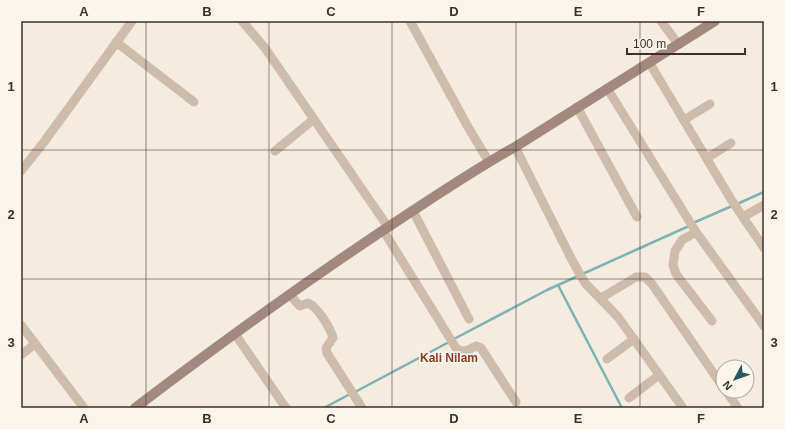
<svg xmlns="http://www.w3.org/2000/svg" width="785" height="429" viewBox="0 0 785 429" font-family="Helvetica,sans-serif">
<rect width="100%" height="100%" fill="#f4ebe1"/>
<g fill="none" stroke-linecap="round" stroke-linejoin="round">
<!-- stream -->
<g stroke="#7fb0b2" stroke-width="2.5">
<path d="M 737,204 L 764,192"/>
<path d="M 693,223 L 732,206"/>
<path d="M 558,285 L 622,408"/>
<path d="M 454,339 L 547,290 L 689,226"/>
<path d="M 355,392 L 449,342"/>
<path d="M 324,408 L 350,394"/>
</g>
<!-- street -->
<g stroke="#cdbbac" stroke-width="9">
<path d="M 242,21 L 265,48 L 388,227"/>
<path d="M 410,21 L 468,127 L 489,162"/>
<path d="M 661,21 L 678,44"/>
<path d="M 116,42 L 194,102"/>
<path d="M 649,62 L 732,201 L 764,248"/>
<path d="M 607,88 L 696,232 L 764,326"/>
<path d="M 577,107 L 637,217"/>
<path d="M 684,120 L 710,104"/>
<path d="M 515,147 L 573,262 L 585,283 L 618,317 L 683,408"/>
<path d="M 275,151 L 314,119"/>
<path d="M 707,158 L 731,143"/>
<path d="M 21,171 L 44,142 L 132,21"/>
<path d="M 413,211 L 469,319"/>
<path d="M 743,217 L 764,205"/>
<path d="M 383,230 L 456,348 C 463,354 468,350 476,346 L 481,348 L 516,402"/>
<path d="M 696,232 L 682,240 L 675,251 L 673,265 L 676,274 L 712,321"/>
<path d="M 290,294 L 296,302 L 300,306 L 308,303 C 317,306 331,329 333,338 L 326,348 L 327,353 L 362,408"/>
<path d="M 601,298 L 636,277 L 645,277 L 652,284 L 723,387"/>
<path d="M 21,325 L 84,408"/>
<path d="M 235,334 L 286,408"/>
<path d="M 21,355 L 35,344"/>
<path d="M 607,359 L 634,339"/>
<path d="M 726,391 L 738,408"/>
<path d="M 629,398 L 659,375"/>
</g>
<!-- secondary -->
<path stroke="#a18a7d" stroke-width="10" d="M 135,408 C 227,338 320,271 417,208 C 449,187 481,166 515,147 L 715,21"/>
</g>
<!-- grid -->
<path fill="none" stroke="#3b302b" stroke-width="1" stroke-opacity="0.55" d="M 146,21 L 146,408M 269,21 L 269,408M 392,21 L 392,408M 516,21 L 516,408M 640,21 L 640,408M 21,150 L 764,150M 21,279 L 764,279"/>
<g text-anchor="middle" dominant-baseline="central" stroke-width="3.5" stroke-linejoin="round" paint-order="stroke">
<!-- quarter labels -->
<g font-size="12" font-weight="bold" fill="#8c3b22" stroke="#fbf5ee">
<text x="449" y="358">Kali Nilam</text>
</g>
</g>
<!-- border -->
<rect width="785" height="429" fill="none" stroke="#fbf5ee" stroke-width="44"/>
<!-- north arrow -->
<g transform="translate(735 379) rotate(229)"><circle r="19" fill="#fbf5ee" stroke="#aea6a0"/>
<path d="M0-3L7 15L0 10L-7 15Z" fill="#1f5a5e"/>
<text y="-6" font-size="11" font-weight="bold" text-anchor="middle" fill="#3b302b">N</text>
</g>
<!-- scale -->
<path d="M627 48v6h118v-6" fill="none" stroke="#3b302b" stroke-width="2"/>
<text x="633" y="48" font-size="12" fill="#3b302b" stroke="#fbf5ee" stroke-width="3" paint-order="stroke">100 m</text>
<rect x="22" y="22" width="741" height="385" fill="none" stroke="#3b302b" stroke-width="1.5"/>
<g font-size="13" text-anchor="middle" font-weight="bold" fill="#3b302b">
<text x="84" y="16">A</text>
<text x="207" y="16">B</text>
<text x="331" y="16">C</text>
<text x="454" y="16">D</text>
<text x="578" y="16">E</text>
<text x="701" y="16">F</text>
<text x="11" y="91">1</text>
<text x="774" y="91">1</text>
<text x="11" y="219">2</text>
<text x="774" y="219">2</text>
<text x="11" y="347">3</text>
<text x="774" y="347">3</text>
<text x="84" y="423">A</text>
<text x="207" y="423">B</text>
<text x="331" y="423">C</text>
<text x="454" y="423">D</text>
<text x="578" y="423">E</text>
<text x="701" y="423">F</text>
</g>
</svg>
